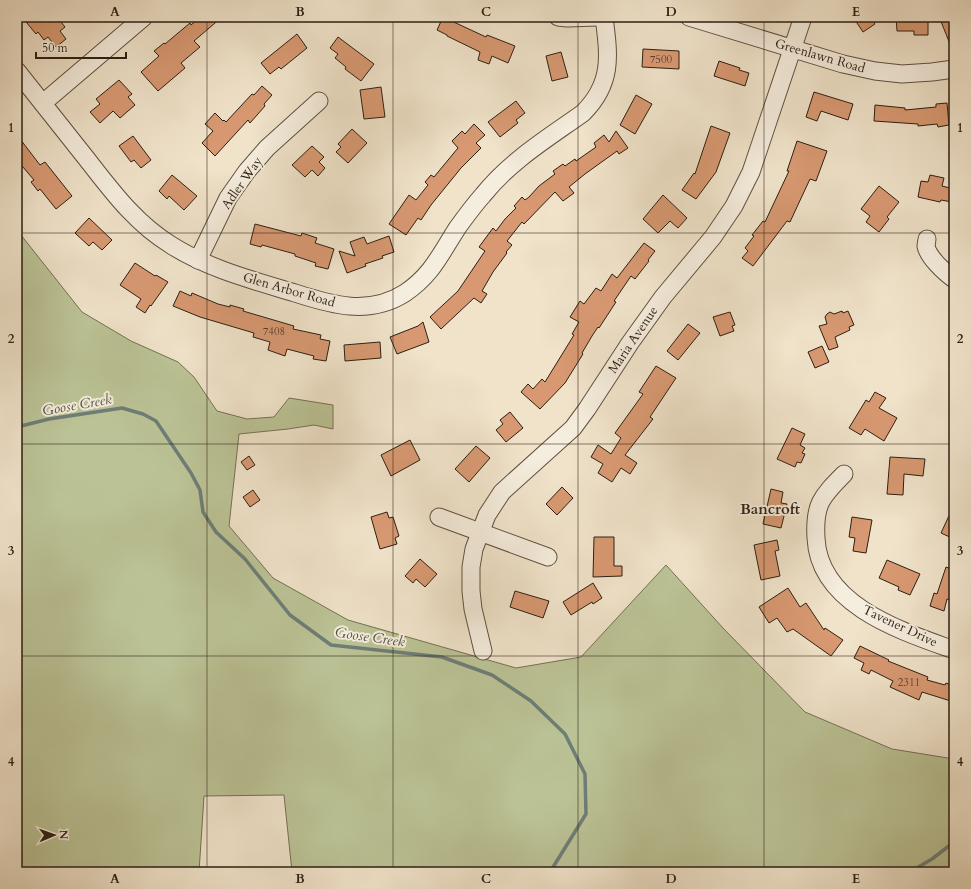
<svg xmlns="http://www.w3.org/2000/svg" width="971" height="889" viewBox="0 0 971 889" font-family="Cardo,serif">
<rect width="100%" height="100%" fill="#f0e3ca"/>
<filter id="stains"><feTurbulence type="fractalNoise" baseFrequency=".005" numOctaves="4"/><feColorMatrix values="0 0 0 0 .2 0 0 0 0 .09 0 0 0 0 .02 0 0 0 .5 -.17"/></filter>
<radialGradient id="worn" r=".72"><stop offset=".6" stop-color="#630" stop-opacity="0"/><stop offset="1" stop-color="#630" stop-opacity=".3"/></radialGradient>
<!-- green -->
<path fill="#bbc396" stroke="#747154" d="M 17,230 L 82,312 L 131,341 L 178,362 L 194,377 L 217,411 L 247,419 L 274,417 L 289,398 L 333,405 L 333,429 L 314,425 L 288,429 L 239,434 L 229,526 L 273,578 L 348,620 L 516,668 L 581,657 L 666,565 L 723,628 L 805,712 L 892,749 L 954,759 L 954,872 L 292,872 L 284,795 L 204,796 L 199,872 L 17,872 Z"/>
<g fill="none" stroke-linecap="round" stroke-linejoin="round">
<!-- stream -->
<g stroke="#6e7e77" stroke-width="3.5">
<path d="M 17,426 L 21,426 L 49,419 L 122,408 L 143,414 L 156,421 L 191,473 L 200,490 L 203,512 L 216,532 L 245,559 L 290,615 L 331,645 L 442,657 L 492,675 L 531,701 L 565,734 L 585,774 L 586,814 L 550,872"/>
<path d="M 910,872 L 932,859 L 954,842"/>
</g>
</g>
<!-- building -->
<g fill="#d89972" stroke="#2d1f12">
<path d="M 22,17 L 57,17 L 65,27 L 60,31 L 66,39 L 56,47 L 48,37 L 44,40 L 38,32 L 36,34 Z"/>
<path d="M 200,17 L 222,17 L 194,41 L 200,47 L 181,63 L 185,68 L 158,91 L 141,72 L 159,56 L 154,51 L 164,43 L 165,44 L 190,23 L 191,25 Z"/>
<path d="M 443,17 L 486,37 L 487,35 L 515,46 L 508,63 L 492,56 L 489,64 L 478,60 L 480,52 L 447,36 L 447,35 L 437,30 Z"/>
<path d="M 853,17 L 870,17 L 875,24 L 863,32 Z"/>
<path d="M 896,17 L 928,17 L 928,35 L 914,35 L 914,31 L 897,31 Z"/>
<path d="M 945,17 L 954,17 L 954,54 L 940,19 Z"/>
<path d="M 297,34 L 307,48 L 281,69 L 279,67 L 270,74 L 261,63 Z"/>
<path d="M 338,37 L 374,64 L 361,81 L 345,69 L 346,67 L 335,58 L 338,54 L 330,48 Z"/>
<path d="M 643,49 L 679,51 L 679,69 L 642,67 Z"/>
<path d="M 561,52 L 568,77 L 552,81 L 546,56 Z"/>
<path d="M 719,61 L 740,68 L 739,70 L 749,73 L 745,86 L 714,76 Z"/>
<path d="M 119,80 L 132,94 L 128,97 L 135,105 L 120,118 L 113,111 L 100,123 L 90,112 L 100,104 L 96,99 Z"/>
<path d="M 262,86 L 272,95 L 264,104 L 265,106 L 250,123 L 248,120 L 215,156 L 202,143 L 213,131 L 205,124 L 215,113 L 223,121 L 224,120 L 226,122 L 252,94 L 254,95 Z"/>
<path d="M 381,87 L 385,117 L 364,119 L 360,90 Z"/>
<path d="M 814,92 L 853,104 L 848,120 L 821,111 L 817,121 L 806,117 Z"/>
<path d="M 636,95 L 652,104 L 635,134 L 620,125 Z"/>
<path d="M 516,101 L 525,113 L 516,120 L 518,123 L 500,137 L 488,122 Z"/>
<path d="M 947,103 L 949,125 L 938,127 L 937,124 L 918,126 L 918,124 L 874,121 L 875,105 L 905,108 L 905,110 L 936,107 L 936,104 Z"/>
<path d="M 474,124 L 485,135 L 476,143 L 481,148 L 461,168 L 431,205 L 421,220 L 418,218 L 406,235 L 389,224 L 409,195 L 416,200 L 428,185 L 425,182 L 431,175 L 434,177 L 458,148 L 452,141 L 462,131 L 465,134 Z"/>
<path d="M 711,126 L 730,133 L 716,172 L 696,199 L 682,190 L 694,173 L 695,174 Z"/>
<path d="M 352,129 L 367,143 L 348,163 L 336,152 L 341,147 L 338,144 Z"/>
<path d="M 616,131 L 628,148 L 619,154 L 617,151 L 585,174 L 569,187 L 574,193 L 563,201 L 555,192 L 524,224 L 522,222 L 507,241 L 512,245 L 506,252 L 507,253 L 493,272 L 482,291 L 487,294 L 481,303 L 474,298 L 441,329 L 430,317 L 458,291 L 485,251 L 479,247 L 493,228 L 496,231 L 505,219 L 516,208 L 514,206 L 522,197 L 525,200 L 529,197 L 539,186 L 555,174 L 553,171 L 563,164 L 565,166 L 575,159 L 576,161 L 596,147 L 594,143 L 604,135 L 609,142 Z"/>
<path d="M 17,135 L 40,165 L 45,162 L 72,196 L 56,209 L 40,189 L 38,191 L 31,182 L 34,180 L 17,160 Z"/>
<path d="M 133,136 L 151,160 L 141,168 L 134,160 L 131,162 L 119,146 Z"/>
<path d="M 797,141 L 827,151 L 816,181 L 810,179 L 790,222 L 787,221 L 753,266 L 742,258 L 748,251 L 745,248 L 754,236 L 752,235 L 763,221 L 765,222 L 789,171 L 787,171 Z"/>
<path d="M 312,146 L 324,157 L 319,162 L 325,168 L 318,176 L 312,170 L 305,177 L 292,165 Z"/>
<path d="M 172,175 L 197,196 L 184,210 L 169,196 L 167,199 L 159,191 Z"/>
<path d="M 930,175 L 944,178 L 942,186 L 954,189 L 952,202 L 941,200 L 940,202 L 918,197 L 921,181 L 928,182 Z"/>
<path d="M 879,186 L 899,202 L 887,217 L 889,219 L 879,232 L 866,222 L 870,216 L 861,209 Z"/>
<path d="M 663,195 L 687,218 L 678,228 L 670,221 L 658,233 L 643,219 Z"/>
<path d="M 89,218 L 112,240 L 102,250 L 93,242 L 89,246 L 75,233 Z"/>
<path d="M 255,224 L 301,236 L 302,233 L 317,238 L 315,243 L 334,249 L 328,269 L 315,266 L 316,263 L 295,256 L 295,254 L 262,245 L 261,247 L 250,244 Z"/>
<path d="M 389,236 L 394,252 L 382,256 L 383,258 L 365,264 L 366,266 L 347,273 L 339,251 L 355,256 L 350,242 L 364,237 L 367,244 Z"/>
<path d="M 644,243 L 655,251 L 648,260 L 649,261 L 635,279 L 631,276 L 614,301 L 616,302 L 599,328 L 598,327 L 592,336 L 582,353 L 583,354 L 565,383 L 540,409 L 521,392 L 528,384 L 533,389 L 542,379 L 545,382 L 574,335 L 572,334 L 579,322 L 570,317 L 580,301 L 584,304 L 596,288 L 601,291 L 612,274 L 617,278 Z"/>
<path d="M 135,263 L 155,276 L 156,275 L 168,282 L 151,306 L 150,305 L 145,313 L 136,307 L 141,299 L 120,285 Z"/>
<path d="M 180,291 L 191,296 L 192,293 L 218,304 L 230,307 L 230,305 L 244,309 L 243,311 L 294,326 L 293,329 L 321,335 L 320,339 L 330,341 L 326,361 L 313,359 L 314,356 L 287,349 L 285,356 L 268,350 L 270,342 L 253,337 L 254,333 L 200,317 L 173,306 Z"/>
<path d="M 842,311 L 843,313 L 848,311 L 854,325 L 849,327 L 850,330 L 835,337 L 838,347 L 829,350 L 819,326 L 827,324 L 825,317 L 827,314 L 830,312 L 834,314 Z"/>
<path d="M 730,312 L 735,325 L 732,326 L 734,331 L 720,336 L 713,317 Z"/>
<path d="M 423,322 L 429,342 L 397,354 L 390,337 L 418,326 Z"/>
<path d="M 688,324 L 700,333 L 678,360 L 667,351 Z"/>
<path d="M 380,342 L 381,358 L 345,361 L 344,345 Z"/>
<path d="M 822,346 L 829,362 L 815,368 L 808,352 Z"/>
<path d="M 656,366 L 676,378 L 650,417 L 653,419 L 625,455 L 637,463 L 630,474 L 621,468 L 612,482 L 598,473 L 603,464 L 591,457 L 598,445 L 611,454 L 621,438 L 615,433 L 643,394 L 639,392 Z"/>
<path d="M 875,392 L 886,398 L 879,408 L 897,418 L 884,441 L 865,429 L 861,435 L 849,428 L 866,400 L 869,402 Z"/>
<path d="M 510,412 L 523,428 L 506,442 L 496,430 L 503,424 L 500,420 Z"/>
<path d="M 792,428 L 805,434 L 800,445 L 805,448 L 802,453 L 805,454 L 801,463 L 797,462 L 795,467 L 777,459 Z"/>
<path d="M 410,440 L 420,460 L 391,476 L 381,455 Z"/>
<path d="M 476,446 L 490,458 L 469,482 L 455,469 Z"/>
<path d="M 249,456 L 255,465 L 247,470 L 241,462 Z"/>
<path d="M 890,457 L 925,459 L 923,476 L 904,474 L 903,495 L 887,494 Z"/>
<path d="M 562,487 L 573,498 L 557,515 L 546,504 Z"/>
<path d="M 771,489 L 783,492 L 781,503 L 787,504 L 781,528 L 763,524 Z"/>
<path d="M 253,490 L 260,500 L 250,507 L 243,497 Z"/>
<path d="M 954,505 L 954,539 L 941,533 Z"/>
<path d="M 387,512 L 389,518 L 393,517 L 399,536 L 395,538 L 397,544 L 380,549 L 371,517 Z"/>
<path d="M 852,517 L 872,520 L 866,553 L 853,551 L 855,538 L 849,537 Z"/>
<path d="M 594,537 L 614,537 L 614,566 L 622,566 L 622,576 L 593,577 Z"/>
<path d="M 777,540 L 779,550 L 775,551 L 780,576 L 761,580 L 754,545 Z"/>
<path d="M 420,559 L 437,574 L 425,587 L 416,579 L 413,583 L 405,576 Z"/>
<path d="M 887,560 L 920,574 L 910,595 L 898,590 L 899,587 L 879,578 Z"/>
<path d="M 946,567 L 954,570 L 954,595 L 952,601 L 947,599 L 944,611 L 930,606 L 934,593 L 937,594 Z"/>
<path d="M 593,583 L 602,598 L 593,604 L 592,602 L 571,615 L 563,602 Z"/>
<path d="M 788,588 L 800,607 L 806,603 L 824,630 L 825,628 L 843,640 L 831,656 L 793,629 L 787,632 L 777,618 L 769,623 L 759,607 Z"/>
<path d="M 515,591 L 549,601 L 543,618 L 510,607 Z"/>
<path d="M 860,646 L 889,660 L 888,661 L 928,677 L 927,680 L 945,685 L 946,683 L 954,686 L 954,702 L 922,692 L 919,700 L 890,687 L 893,681 L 871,670 L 869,674 L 861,670 L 864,663 L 854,658 Z"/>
</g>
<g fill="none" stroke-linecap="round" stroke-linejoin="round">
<!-- minor casing -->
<g stroke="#5e5040" stroke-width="19">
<g id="minor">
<path d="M 558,17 L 567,18 L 598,17"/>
<path d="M 689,17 L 843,64 L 875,71 L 902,74 L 932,72 L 954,69"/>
<path d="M 17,71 C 40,100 63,129 86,158 C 111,190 135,223 171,245 C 209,269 252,280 295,293 C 332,305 369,316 405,293 C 432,275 441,253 458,227 C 466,216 474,205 483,195 C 510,161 548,138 583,113 C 613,83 609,56 604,17"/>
<path d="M 43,103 L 144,17"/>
<path d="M 927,239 C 927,240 926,245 926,246 C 928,257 945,273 954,279"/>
<path d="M 198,260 L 228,198 L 247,171 L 267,148 L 319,101"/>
<path d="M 844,474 C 821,497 814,505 816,538 C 819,605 901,631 954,650"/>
<path d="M 439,517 L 548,557"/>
<path d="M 483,651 L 473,609 L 471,591 L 471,567 L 474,549 L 487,515 L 502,492 L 573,428 L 587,409 L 630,343 L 663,297 L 713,237 L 734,206 L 751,172 L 803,17"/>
</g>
</g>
<!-- minor -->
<use href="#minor" stroke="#f5eddd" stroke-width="17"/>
</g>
<!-- grid -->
<path fill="none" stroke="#2d1f12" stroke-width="1" stroke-opacity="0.55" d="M 207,17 L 207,872M 393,17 L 393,872M 578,17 L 578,872M 764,17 L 764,872M 17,233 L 954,233M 17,444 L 954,444M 17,656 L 954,656"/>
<g text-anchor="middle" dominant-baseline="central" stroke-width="4" stroke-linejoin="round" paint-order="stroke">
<!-- number labels -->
<g font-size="11" fill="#583e2a">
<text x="661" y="59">7500</text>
<text x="274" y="331">7408</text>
<text x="909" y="682">2311</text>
</g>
<!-- street labels -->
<g font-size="13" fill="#2d1f12" stroke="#f5eddd">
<text transform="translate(820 56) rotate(16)">Greenlawn Road</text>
<text transform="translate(242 183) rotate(-55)">Adler Way</text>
<text transform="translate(289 290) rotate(16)">Glen Arbor Road</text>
<text transform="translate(633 340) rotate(-56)">Maria Avenue</text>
<text transform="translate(900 626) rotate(25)">Tavener Drive</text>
</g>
<!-- water labels -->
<g font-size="14" font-style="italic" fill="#4e4f44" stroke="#f5eddd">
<text transform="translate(77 405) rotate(-10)">Goose Creek</text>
<text transform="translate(370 637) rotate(8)">Goose Creek</text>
</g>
<!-- quarter labels -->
<g font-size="15" font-weight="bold" fill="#2d1f12" stroke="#f5eddd">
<text x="770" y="509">Bancroft</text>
</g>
</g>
<!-- margin -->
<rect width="971" height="889" fill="none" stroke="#f0e3ca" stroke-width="44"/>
<!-- north arrow -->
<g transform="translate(54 835) rotate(88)" stroke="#f5eddd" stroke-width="3" paint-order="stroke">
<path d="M0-3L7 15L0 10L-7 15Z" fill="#2d1f12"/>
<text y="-6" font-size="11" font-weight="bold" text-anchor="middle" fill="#2d1f12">N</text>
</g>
<!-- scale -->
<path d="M36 52v6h90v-6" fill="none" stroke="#2d1f12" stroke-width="2"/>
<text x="42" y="52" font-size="12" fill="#2d1f12" stroke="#f5eddd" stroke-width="3" paint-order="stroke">50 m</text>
<rect x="22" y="22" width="927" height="845" fill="none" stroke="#2d1f12" stroke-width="1.5"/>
<g font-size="13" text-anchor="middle" font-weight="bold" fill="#2d1f12">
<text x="115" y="16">A</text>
<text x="300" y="16">B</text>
<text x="486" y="16">C</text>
<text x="671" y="16">D</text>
<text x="856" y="16">E</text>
<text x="11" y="132">1</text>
<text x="960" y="132">1</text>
<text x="11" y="343">2</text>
<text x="960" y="343">2</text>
<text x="11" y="555">3</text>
<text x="960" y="555">3</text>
<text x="11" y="766">4</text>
<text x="960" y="766">4</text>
<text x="115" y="883">A</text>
<text x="300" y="883">B</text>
<text x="486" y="883">C</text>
<text x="671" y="883">D</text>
<text x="856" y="883">E</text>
</g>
<rect width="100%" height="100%" filter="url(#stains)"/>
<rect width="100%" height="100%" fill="url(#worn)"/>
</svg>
